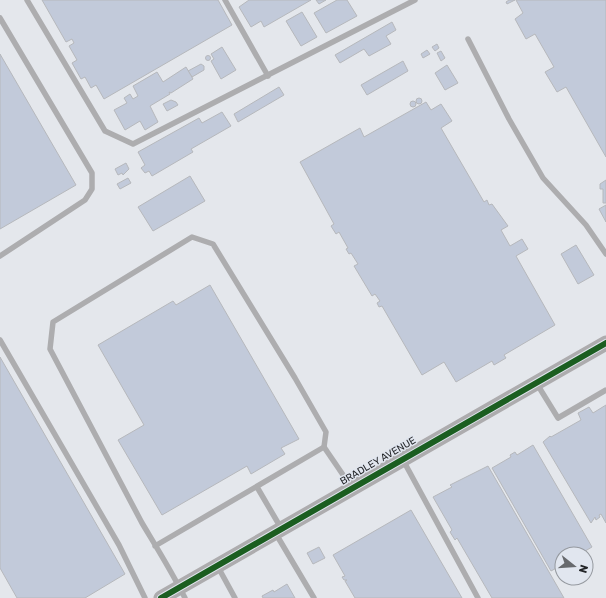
<svg xmlns="http://www.w3.org/2000/svg" width="606" height="598" viewBox="0 0 606 598" font-family="Rubik,sans-serif">
<rect width="100%" height="100%" fill="#e4e7ec"/>
<!-- building -->
<g fill="#c2cada" stroke="#b6b8bc">
<path d="M 42,0 L 218,0 L 232,25 L 104,99 L 96,85 L 91,88 L 85,77 L 81,79 L 72,63 L 77,60 L 69,46 L 74,43 L 72,39 L 66,42 Z"/>
<path d="M 249,0 L 311,0 L 264,27 L 261,21 L 251,27 L 239,7 Z"/>
<path d="M 316,0 L 326,0 L 319,4 Z"/>
<path d="M 337,0 L 347,0 L 357,16 L 326,33 L 314,13 Z"/>
<path d="M 509,0 L 515,0 L 507,4 L 506,2 Z"/>
<path d="M 516,0 L 606,0 L 606,157 L 566,87 L 557,92 L 545,72 L 554,67 L 535,34 L 526,39 L 515,19 L 523,13 Z"/>
<path d="M 302,12 L 317,37 L 301,46 L 286,21 Z"/>
<path d="M 392,22 L 396,30 L 386,36 L 391,44 L 369,56 L 364,49 L 340,63 L 335,55 Z"/>
<path d="M 437,44 L 439,48 L 435,51 L 432,47 Z"/>
<path d="M 222,47 L 236,70 L 221,79 L 211,61 L 214,59 L 211,54 Z"/>
<path d="M 427,50 L 430,54 L 423,58 L 421,54 Z"/>
<path d="M 441,51 L 445,58 L 441,61 L 437,53 Z"/>
<path d="M 0,54 L 76,185 L 0,229 Z"/>
<circle cx="208" cy="58" r="2.5"/>
<path d="M 403,61 L 408,71 L 367,95 L 361,85 Z"/>
<path d="M 201,64 L 204,66 L 204,70 L 192,77 L 188,71 Z"/>
<path d="M 447,65 L 458,83 L 445,90 L 435,73 Z"/>
<path d="M 186,67 L 193,79 L 171,93 L 169,92 L 170,94 L 150,106 L 158,122 L 145,130 L 140,121 L 125,130 L 114,110 L 127,103 L 124,98 L 130,94 L 133,99 L 138,96 L 133,86 L 157,72 L 163,82 Z"/>
<path d="M 279,87 L 284,95 L 238,122 L 234,114 Z"/>
<circle cx="419" cy="101" r="3"/>
<path d="M 171,100 L 176,102 L 178,105 L 167,111 L 163,104 Z"/>
<circle cx="413" cy="104" r="3"/>
<path d="M 426,102 L 431,110 L 441,104 L 452,121 L 441,128 L 484,202 L 487,200 L 489,205 L 492,204 L 508,226 L 501,230 L 510,246 L 522,239 L 528,249 L 516,256 L 555,325 L 504,355 L 506,358 L 494,365 L 492,361 L 456,382 L 444,362 L 422,375 L 382,306 L 379,307 L 377,303 L 380,301 L 375,294 L 372,296 L 354,266 L 358,264 L 351,253 L 349,254 L 346,249 L 348,248 L 339,232 L 336,234 L 331,226 L 334,224 L 300,162 L 360,128 L 364,137 Z"/>
<path d="M 222,112 L 231,126 L 191,149 L 193,152 L 152,176 L 149,171 L 145,173 L 141,168 L 145,165 L 138,152 L 199,118 L 202,123 Z"/>
<path d="M 126,163 L 129,169 L 123,175 L 122,173 L 118,175 L 115,169 Z"/>
<path d="M 190,176 L 205,201 L 153,231 L 138,207 Z"/>
<path d="M 128,178 L 131,183 L 120,189 L 117,184 Z"/>
<path d="M 606,180 L 606,203 L 603,203 L 603,189 L 600,189 L 600,184 Z"/>
<path d="M 606,205 L 606,222 L 599,209 Z"/>
<path d="M 576,245 L 594,275 L 578,284 L 561,254 Z"/>
<path d="M 210,285 L 299,439 L 281,448 L 285,454 L 251,474 L 247,466 L 162,515 L 118,440 L 144,425 L 98,345 L 173,301 L 176,305 Z"/>
<path d="M 0,357 L 125,574 L 85,598 L 17,598 L 0,568 Z"/>
<path d="M 606,405 L 606,523 L 601,514 L 599,515 L 600,517 L 596,520 L 595,517 L 591,523 L 543,442 L 550,436 L 551,437 L 581,420 L 578,413 L 589,407 L 593,413 Z"/>
<path d="M 533,445 L 592,547 L 580,554 L 562,554 L 562,565 L 551,571 L 492,468 L 511,457 L 510,455 L 515,452 L 517,455 Z"/>
<path d="M 488,466 L 564,598 L 492,598 L 457,538 L 455,540 L 450,532 L 452,530 L 433,497 L 452,487 L 450,485 Z"/>
<path d="M 411,510 L 462,598 L 355,598 L 345,581 L 347,580 L 344,580 L 342,577 L 345,576 L 333,555 Z"/>
<path d="M 319,547 L 325,558 L 313,564 L 307,553 Z"/>
<path d="M 287,584 L 295,598 L 263,598 L 262,596 L 273,590 L 274,592 Z"/>
</g>
<g fill="none" stroke-linecap="round" stroke-linejoin="round">
<!-- lane -->
<g stroke="#adadaf" stroke-width="5.5">
<path d="M 27,0 L 105,131 L 133,144 L 415,0"/>
<path d="M 225,0 L 268,76"/>
<path d="M 0,18 L 92,173 L 92,189 L 85,200 L 0,256"/>
<path d="M 468,39 L 509,119 L 543,178 L 586,225 L 606,254"/>
<path d="M 0,340 L 119,545 L 145,598"/>
<path d="M 537,384 L 558,418 L 606,390"/>
<path d="M 324,447 L 352,488"/>
<path d="M 403,460 L 478,598"/>
<path d="M 257,487 L 281,528"/>
<path d="M 276,534 L 314,598"/>
<path d="M 155,546 L 324,447 L 326,432 L 295,378 L 213,244 L 192,237 L 53,322 L 50,349 L 142,523 C 157,548 172,572 185,598"/>
<path d="M 218,567 L 235,598"/>
</g>
<!-- secondary -->
<path stroke="#adacae" stroke-width="15" d="M 161,598 L 606,343"/>
<!-- cycleway casing -->
<g stroke="#e1e6ef" stroke-width="8">
<path id="cycleway" d="M 161,598 L 606,343"/>
</g>
<!-- cycleway -->
<use href="#cycleway" stroke="#1b5e20" stroke-width="6"/>
</g>
<g text-anchor="middle" dominant-baseline="central" stroke-width="3" stroke-linejoin="round" paint-order="stroke">
<!-- street labels -->
<g font-size="10" fill="#232528" stroke="#e1e6ef">
<text transform="translate(378 461) rotate(-30)">BRADLEY AVENUE</text>
</g>
</g>
<!-- north arrow -->
<g transform="translate(574 566) rotate(107)"><circle r="19" fill="#e1e6ef" stroke="#95999f"/>
<path d="M0-3L7 15L0 10L-7 15Z" fill="#67696d"/>
<text y="-6" font-size="11" font-weight="bold" text-anchor="middle" fill="#232528">N</text>
</g>
</svg>
